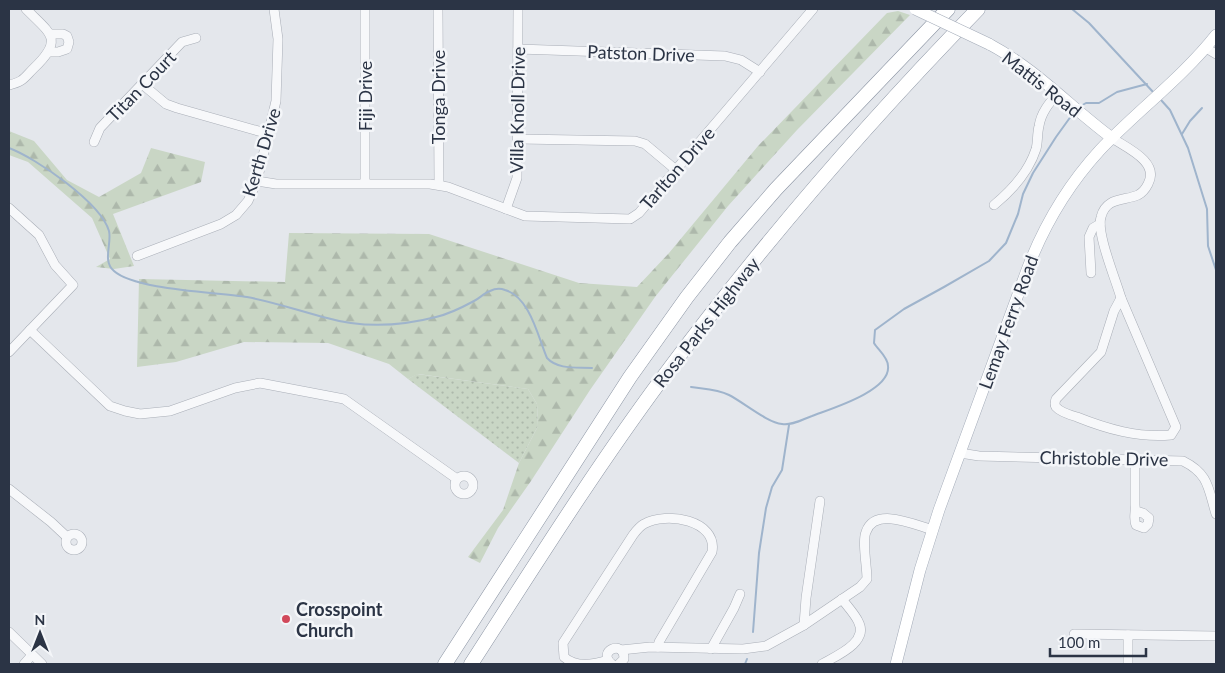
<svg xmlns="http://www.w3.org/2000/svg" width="1225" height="673" viewBox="0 0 1225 673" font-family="Lato,sans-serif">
<defs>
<pattern id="grass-dots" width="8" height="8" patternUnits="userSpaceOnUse" patternTransform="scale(1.25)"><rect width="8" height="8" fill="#c9d6c5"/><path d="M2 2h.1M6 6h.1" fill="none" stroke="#adb8ab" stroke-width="1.8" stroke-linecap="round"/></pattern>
<pattern id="forest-firs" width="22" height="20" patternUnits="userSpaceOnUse" patternTransform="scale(1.25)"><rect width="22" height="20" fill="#c9d6c5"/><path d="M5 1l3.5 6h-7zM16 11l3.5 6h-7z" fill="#adb8ab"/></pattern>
</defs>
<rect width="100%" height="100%" fill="#e4e7ec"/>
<!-- grass -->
<path fill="url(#grass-dots)" d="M 417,374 L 528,389 L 537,404 L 538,426 L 519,463 L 408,379 Z"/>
<!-- forest -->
<g fill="url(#forest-firs)">
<path d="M 898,11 L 910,15 L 797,130 L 728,206 L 655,297 L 590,390 L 531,481 L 498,528 L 480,563 L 468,557 L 503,510 L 519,463 L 538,426 L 537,404 L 528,389 L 418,374 L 408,379 L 389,364 L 328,343 L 244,342 L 176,362 L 137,367 L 139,279 L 285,282 L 289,233 L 429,234 L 579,283 L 637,287 L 669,253 L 758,146 L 887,13 Z"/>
<path d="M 9,131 L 34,141 L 67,180 L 99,197 L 141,173 L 151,148 L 205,162 L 201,182 L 113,214 L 134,266 L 114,269 L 96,267 L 110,259 L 92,218 L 28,162 L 9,155 Z"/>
</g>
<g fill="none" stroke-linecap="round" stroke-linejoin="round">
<!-- stream -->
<g stroke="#9fb4cc" stroke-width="2">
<path d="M 1072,9 L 1089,23 L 1154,93"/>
<path d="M 1161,100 L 1170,110 L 1188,148 L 1207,209 L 1208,246 L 1216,270"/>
<path d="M 1079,107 L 1086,103 L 1099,103 L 1117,92 L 1147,84"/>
<path d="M 1182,134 L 1190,121 L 1202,108"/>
<path d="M 9,148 C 36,158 101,203 109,231 C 112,244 102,261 114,271 C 135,290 216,292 247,297 C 274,302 300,311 327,318 C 362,328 401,326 436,317 C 449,314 463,307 474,301 C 480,298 484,293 490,291 C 494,289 500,288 505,290 C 530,297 538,337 547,358 C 558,370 577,367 592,368"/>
<path d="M 691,387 C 704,389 717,389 729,395 C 743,402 768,423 782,424 C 792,426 803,419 812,416 C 830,409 891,391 888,366 C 888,357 878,350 874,343 L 875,330 L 904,309 L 944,287 L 989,261 L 1006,243 L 1018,214 L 1023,194 L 1033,173 L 1056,137 L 1074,112"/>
<path d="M 753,632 L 759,553 L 766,508 L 772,487 L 782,470 L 789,425"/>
<path d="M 745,664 L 747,659"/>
</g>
<!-- minor casing -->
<g stroke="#a9aeb7" stroke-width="10">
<g id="minor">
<path d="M 365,9 L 365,183"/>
<path d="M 438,9 L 439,185"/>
<path d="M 1206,48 L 1216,54"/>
<path d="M 518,49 L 725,56 L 741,60 L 760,72"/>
<path d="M 49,52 L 58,52 L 67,49 L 69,42 L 67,36 L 63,34 L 50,34"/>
<path d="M 142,84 L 166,104 L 177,108 L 269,134"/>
<path d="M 9,85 C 23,82 24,78 34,68 C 64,39 51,34 26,9"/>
<path d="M 1112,138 C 1127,148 1160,162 1148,184 C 1146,188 1142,193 1138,195 C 1124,201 1106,197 1101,217 C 1096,233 1116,280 1121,298"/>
<path d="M 519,139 L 635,141 L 645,144 L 676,170"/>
<path d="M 94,142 L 100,128 L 182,42 L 196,38"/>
<path d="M 257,181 L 276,184 L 430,184 L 448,187 L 525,216 L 630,219 L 639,213 L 813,9"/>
<path d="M 994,205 C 1011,191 1029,171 1036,149 C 1038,142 1037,134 1039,126 C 1041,113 1049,103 1058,93"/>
<path d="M 9,208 L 39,235 L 55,265 L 73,285 L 9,352"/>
<path d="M 506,209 L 517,178 L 518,9"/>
<path d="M 137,256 L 221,224 L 236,215 L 248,201 L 257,181 L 276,101 L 278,39 L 274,9"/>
<path d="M 1091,273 L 1089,237 L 1093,228 L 1100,224"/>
<path d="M 1121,298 L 1176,427 L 1171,435 C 1138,438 1107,429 1077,417 C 1070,415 1060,412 1056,407 C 1054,404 1055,402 1056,399 L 1101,352 L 1114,311 Z"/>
<path d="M 30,330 L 110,406 L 125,411 L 140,414 L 170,411 L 235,388 L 260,383 L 344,399 L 457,479"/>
<path d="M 960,453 L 979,456 L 1183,461 C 1209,474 1208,488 1216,514"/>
<path d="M 1135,459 L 1135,505 C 1136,512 1133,518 1136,525 L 1144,528 L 1148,524 L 1149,518 L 1143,513 L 1136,511"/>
<circle cx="464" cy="485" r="9"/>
<path d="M 9,489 L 51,522 L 67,537"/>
<circle cx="74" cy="542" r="8"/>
<path d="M 804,625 L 806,598 L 820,501"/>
<path d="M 9,632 L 42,664"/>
<path d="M 1074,634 L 1216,636"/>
<path d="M 711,649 L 734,608 L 740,594"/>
<path d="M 621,650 L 650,647 L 743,649 L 766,646 L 804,625 L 860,587 L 867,579 C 867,567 862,541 866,532 C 875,506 915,525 933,530"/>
<path d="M 608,660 C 593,665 576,668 564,657 L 563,643 L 633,535 C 636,531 640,526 644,524 C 666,511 718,520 712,552 L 659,642 L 658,647"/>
<path d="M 24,664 L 32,655"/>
<path d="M 612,664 C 596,652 624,638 624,659 L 619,664"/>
<path d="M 822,664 C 836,656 870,642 858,621 C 854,613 847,606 842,599"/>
<path d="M 1128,664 L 1128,635"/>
</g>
</g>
<!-- major casing -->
<g stroke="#a3abb8" stroke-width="12">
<g id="major">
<path d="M 989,44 C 1036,69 1070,107 1112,138"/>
<path d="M 896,664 L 920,570 L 939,510 L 1027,270 C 1044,225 1067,186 1100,150 C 1137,111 1182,78 1216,35"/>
</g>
</g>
<!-- highway casing -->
<g stroke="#8b94a3" stroke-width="15">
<g id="highway">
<path d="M 445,664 L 630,377 L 687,297 L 730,242 L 776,189 L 948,9"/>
<path d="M 471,664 C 533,568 593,472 661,380 C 758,249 864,126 978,9"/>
</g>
</g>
<!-- minor -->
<use href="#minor" stroke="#f7f8fa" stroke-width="9"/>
<!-- major -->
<use href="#major" stroke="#fff" stroke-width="11"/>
<!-- highway -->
<use href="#highway" stroke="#fff" stroke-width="14"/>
<!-- major-bridge casing -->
<g stroke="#a3abb8" stroke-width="12" stroke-linecap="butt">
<path id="major-bridge" d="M 915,9 L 989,44"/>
</g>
<!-- major-bridge -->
<use href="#major-bridge" stroke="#fff" stroke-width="11"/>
</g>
<!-- markers -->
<circle fill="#d1495b" stroke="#f4f6f9" stroke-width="2" cx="286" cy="619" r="5"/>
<g text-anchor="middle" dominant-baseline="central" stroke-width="5" stroke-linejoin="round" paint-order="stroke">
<!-- street labels -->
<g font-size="18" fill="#2b3445" stroke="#f4f6f9">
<text transform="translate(641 53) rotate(2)">Patston Drive</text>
<text transform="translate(1042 84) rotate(38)">Mattis Road</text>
<text transform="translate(141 86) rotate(-46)">Titan Court</text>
<text transform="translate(365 96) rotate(-90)">Fiji Drive</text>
<text transform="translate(438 97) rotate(-90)">Tonga Drive</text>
<text transform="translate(517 110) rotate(-89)">Villa Knoll Drive</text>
<text transform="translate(261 152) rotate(-73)">Kerth Drive</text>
<text transform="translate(677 168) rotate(-49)">Tarlton Drive</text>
<text transform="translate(706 322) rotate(-52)">Rosa Parks Highway</text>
<text transform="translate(1008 322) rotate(-70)">Lemay Ferry Road</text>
<text transform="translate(1104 458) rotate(1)">Christoble Drive</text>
</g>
<!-- poi labels -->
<g font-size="18" font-weight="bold" fill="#2b3445" stroke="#f4f6f9" text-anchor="start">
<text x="296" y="609">Crosspoint<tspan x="296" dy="21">Church</tspan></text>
</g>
</g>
<!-- border -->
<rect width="1225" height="673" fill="none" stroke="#2b3445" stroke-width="20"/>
<!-- north arrow -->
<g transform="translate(40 633)" stroke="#f4f6f9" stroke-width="4" paint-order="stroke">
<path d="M0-4L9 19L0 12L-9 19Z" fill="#2b3445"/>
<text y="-8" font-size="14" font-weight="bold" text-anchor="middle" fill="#2b3445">N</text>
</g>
<!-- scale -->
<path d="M1050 648v8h96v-8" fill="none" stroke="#2b3445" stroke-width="2.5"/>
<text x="1058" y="648" font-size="15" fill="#2b3445" stroke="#f4f6f9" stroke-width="4" paint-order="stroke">100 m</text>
</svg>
